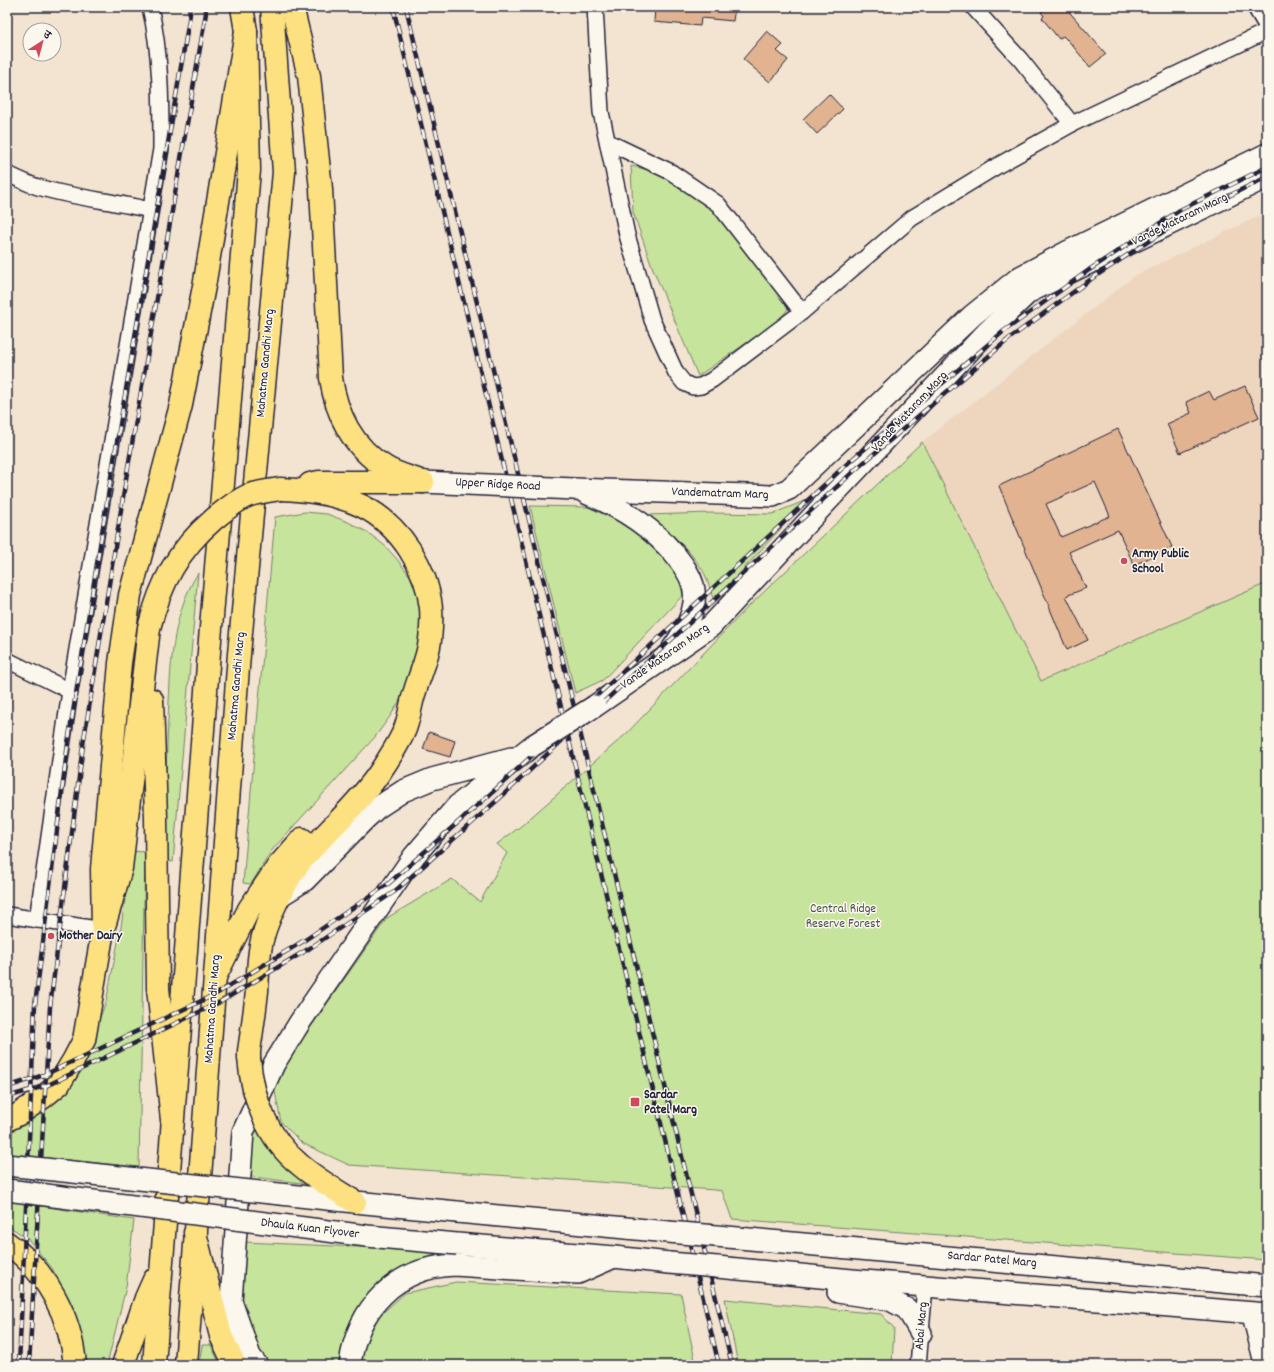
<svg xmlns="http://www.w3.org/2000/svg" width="1274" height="1372" viewBox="0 0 1274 1372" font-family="Dekko,'Playpen Sans Deva',sans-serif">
<rect width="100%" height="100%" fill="#f3e3d1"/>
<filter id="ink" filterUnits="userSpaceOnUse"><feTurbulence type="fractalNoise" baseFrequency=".025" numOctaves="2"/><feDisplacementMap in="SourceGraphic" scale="8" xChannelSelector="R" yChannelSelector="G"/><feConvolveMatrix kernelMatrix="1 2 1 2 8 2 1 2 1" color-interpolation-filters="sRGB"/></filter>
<g filter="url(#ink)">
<!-- built -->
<path fill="#eed5be" d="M 1267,212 L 1267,764 L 1120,840 L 922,442 L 1136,275 Z"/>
<!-- green -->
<g fill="#c6e49b" stroke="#74836b">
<path d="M 631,166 L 654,171 L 713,205 L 781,295 L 788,309 L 777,322 L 698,376 L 653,269 L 633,212 Z"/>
<path d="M 922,442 L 1041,681 L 1267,583 L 1267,1260 L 732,1219 L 722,1191 L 715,1190 L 349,1165 L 302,1143 L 281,1122 L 273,1081 L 387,918 L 452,879 L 480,902 L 507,853 L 497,844 L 521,826 L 626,734 L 748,607 Z"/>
<path d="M 807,500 L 714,601 C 710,591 708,579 703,571 C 689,548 668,530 646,515 L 711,513 L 772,514 Z"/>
<path d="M 530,506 L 588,507 L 623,523 L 654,547 L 679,577 L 683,595 L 603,680 L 575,693 Z"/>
<path d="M 305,512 L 327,514 L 348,522 L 367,532 L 384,545 L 396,558 L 410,576 L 419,600 L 422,644 L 405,692 L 391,715 L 375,737 L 272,850 L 251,884 L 243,883 L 275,517 Z"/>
<path d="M 198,573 L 173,862 L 163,860 C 165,814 166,767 168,720 C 171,669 170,617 198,573 Z"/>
<path d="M 132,851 L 145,852 L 139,1167 L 7,1154 L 7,1131 L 32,1118 L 88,1048 L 106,1002 L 121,927 Z"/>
<path d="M 256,1121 L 317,1185 L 245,1176 Z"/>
<path d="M 7,1201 L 134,1220 L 126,1287 L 107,1365 L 84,1365 L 72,1310 L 52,1268 L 27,1238 L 7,1225 Z"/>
<path d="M 243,1242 L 404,1249 L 580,1261 L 400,1275 L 341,1365 L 263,1365 L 243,1320 L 240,1291 Z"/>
<path d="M 456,1282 L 681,1294 L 696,1365 L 360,1365 L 359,1353 L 380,1315 L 405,1293 Z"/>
<path d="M 725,1299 L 881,1314 L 894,1328 L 892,1365 L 738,1365 Z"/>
<path d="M 202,1345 L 211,1345 L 220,1365 L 199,1365 Z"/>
</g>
<!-- building -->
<g fill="#e1b391" stroke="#22223b" fill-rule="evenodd">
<path d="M 655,7 L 735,7 L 733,21 L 701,18 L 700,26 L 654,22 Z"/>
<path d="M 1047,7 L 1065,7 L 1106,54 L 1090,67 L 1067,39 L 1067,40 L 1063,36 L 1059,39 L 1042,18 L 1044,16 L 1041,12 Z"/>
<path d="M 767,31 L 783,45 L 777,51 L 788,60 L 770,82 L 743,59 Z"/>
<path d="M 829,94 L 843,109 L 817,134 L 803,119 Z"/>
<path d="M 1245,386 L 1259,417 L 1180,453 L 1167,424 L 1191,413 L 1186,402 L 1209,391 L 1214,400 Z"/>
<path d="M 1118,429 L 1172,547 L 1134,565 L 1118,530 L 1069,552 L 1086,588 L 1066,596 L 1088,640 L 1067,650 L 999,486 ZM 1095,482 L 1110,516 L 1061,537 L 1046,504 Z"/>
<path d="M 429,732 L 455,741 L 450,757 L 423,749 Z"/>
</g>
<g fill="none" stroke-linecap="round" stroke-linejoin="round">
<!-- minor casing -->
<g stroke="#22223b" stroke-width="18">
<g id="minor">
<path d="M 595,7 L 601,112 L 627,235 L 652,320 L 676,373 L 684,383 L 693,387 L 701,386 L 712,380 L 802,312 L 912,218 L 997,166 L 1072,124 L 1267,31"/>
<path d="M 973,7 L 1020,59 L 1072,124"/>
<path d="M 1255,7 L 1267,27"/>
<path d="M 608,142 L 671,172 L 718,204 L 802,312"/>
<path d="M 7,174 C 17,178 28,184 38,187 C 75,198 113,201 150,210"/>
<path d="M 7,660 L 70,691"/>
<path d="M 7,915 L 103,930"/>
<path d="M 37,920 L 70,691 L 161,149 C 161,101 161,53 150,7"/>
<path d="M 918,1365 L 925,1286"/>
</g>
</g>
<!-- tertiary casing -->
<g stroke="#22223b" stroke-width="21">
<path id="tertiary" d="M 1251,1313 L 1264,1365"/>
</g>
<!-- secondary casing -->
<g stroke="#22223b" stroke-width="24">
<g id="secondary">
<path d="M 423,482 L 467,484"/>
<path d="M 574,489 L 773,496 L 789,489 L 973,315 L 1020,277 L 1067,252 L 1267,154"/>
<path d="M 586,493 C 621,507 652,527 676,556 C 683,565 690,574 693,585 C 699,608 685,631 673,648"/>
<path d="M 595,706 L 711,626 L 817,512 L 988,331 L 1029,292 L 1267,177"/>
<path d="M 281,895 L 305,880 L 366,818 L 377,808 L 403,791 L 432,779 L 511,758"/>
<path d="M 457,1212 L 668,1232"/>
<path d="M 716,1236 L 1267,1286"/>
<path d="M 457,1244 L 614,1257 L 669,1263"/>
<path d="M 717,1267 L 852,1280 L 1267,1314"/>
<path d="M 838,1292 L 890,1300 L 907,1309 L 921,1333"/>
<path d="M 257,1365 L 250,1356 L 231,1301 L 243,1132 L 274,1064 L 300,1022 L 414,856 L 457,806 L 532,746"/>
<path d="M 350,1365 C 357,1308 396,1267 455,1265 L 578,1273 L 614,1257"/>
</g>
</g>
<!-- primary casing -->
<g stroke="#22223b" stroke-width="25">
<g id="primary">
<path d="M 292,7 L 309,76 L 321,189 L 331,378 C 336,414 353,448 385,467 C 396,474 410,477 423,482"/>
<path d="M 123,1365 L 146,1298 L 154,1280"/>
<path d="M 154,1365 L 209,652 L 249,170 L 246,31 L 242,7"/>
<path d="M 186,1365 L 239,654 L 284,172 L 272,7"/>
</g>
</g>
<!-- trunk casing -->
<g stroke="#22223b" stroke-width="25">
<g id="trunk">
<path d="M 310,484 L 319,482 L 423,482"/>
<path d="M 152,700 L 156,817 L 158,988 L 172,1120"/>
<path d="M 103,930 L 102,869 L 120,663 L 130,595 L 181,405 L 205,281 L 246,31"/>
<path d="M 215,977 L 249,909 L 279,865 L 302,839"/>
<path d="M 249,1058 L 249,1051 C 252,1031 255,1011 257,991 C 258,976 258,960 261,945 C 264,928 272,911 280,895 C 285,886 290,876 296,868 C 303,857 313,848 322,838 C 342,817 364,796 380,772 C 388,760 402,739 406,726 C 410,714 411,702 415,691 C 420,674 428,658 430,640 C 431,630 432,619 431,608 C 427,568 400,525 362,506 C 337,494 308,490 280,489"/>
<path d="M 7,1120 L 19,1114 L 42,1098 L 59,1084 L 73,1061 L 84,1040 L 103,930 L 121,868 L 149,628"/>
<path d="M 195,1233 L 221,1336 L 235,1365"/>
<path d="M 7,1243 C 47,1271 71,1317 75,1365"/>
</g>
</g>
<!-- minor -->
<use href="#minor" stroke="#fbf7ec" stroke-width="15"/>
<!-- tertiary -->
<use href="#tertiary" stroke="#fbf7ec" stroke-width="18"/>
<!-- secondary -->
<use href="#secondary" stroke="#fbf7ec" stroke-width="21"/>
<!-- primary -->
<use href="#primary" stroke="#fde080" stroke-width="22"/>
<!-- trunk -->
<use href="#trunk" stroke="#fde080" stroke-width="22"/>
<!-- rail casing -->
<g stroke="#22223b" stroke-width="4.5">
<g id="rail">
<path d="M 393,7 L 719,1365"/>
<path d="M 406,7 L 732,1365"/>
<path d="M 7,1087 L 44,1075 L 216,994 L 305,940 L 388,884 L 496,789 L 848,463 L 1004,331 L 1089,270 L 1180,210 L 1267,167"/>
<path d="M 7,1097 L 48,1085 L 220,1002 L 310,948 L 394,892 L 502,796 L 855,470 L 1010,338 L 1094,277 L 1184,218 L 1267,177"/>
<path d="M 19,1365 L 35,1005 L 68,743 L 111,477 L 190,14 L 189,7"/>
<path d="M 29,1365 L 50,1007 L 83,745 L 126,479 L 206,13 L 205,7"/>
</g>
</g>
<!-- rail -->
<use href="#rail" stroke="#fbf7ec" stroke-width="3" stroke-dasharray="9" stroke-linecap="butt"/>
<!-- secondary-bridge casing -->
<g stroke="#22223b" stroke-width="24" stroke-linecap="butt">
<g id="secondary-bridge">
<path d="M 467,484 L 574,489"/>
<path d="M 532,746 L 595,706"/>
<path d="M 7,1165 L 355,1202 L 457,1212"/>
<path d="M 7,1190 L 367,1236 L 457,1244"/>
<path d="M 668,1232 L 716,1236"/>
<path d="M 669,1263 L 717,1267"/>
</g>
</g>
<!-- trunk-bridge casing -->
<g stroke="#22223b" stroke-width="25" stroke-linecap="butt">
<g id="trunk-bridge">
<path d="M 149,628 C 161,582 178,550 214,519 C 224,511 234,502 247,496 C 257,492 269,491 280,489"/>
<path d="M 249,1058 C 252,1098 268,1139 299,1164 C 316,1179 336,1190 355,1202"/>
</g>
</g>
<!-- secondary-bridge -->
<use href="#secondary-bridge" stroke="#fbf7ec" stroke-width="21"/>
<!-- trunk-bridge -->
<use href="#trunk-bridge" stroke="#fde080" stroke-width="22"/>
</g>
</g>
<!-- markers -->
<g fill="#d1495b" stroke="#fbf7ec" stroke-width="1.5">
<circle cx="1124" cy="561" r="4"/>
<circle cx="51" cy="936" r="4"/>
<rect x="630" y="1097" width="10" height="10" rx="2"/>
</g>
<g text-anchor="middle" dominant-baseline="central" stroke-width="3" stroke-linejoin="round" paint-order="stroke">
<!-- street labels -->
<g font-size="13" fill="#22223b" stroke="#fbf7ec">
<text transform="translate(1180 220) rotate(-26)">Vande Mataram Marg</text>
<text transform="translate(266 363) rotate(-85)">Mahatma Gandhi Marg</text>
<text transform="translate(910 412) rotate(-47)">Vande Mataram Marg</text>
<text transform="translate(498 485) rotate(3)">Upper Ridge Road</text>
<text transform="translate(720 494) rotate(2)">Vandematram Marg</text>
<text transform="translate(665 657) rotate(-35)">Vande Mataram Marg</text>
<text transform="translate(237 686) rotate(-85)">Mahatma Gandhi Marg</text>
<text transform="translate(213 1009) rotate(-86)">Mahatma Gandhi Marg</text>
<text transform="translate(310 1229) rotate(7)">Dhaula Kuan Flyover</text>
<text transform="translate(992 1260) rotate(5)">Sardar Patel Marg</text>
<text transform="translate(922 1326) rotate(-85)">Abai Marg</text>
</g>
<!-- poi labels -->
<g font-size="13" font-weight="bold" fill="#22223b" stroke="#fbf7ec" text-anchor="start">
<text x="1132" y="554">Army Public<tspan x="1132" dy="15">School</tspan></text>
<text x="59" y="936">Mother Dairy</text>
<text x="644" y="1095">Sardar<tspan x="644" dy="15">Patel Marg</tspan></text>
</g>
<!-- park labels -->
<g font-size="13" fill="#4b5253" stroke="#fbf7ec">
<text x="843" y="909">Central Ridge<tspan x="843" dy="15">Reserve Forest</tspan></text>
</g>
</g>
<!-- margin -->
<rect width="1274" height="1372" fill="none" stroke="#fbf7ec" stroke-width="24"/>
<rect x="12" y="12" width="1250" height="1348" fill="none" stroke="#22223b" stroke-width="1.5" filter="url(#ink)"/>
<!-- north arrow -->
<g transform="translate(42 42) rotate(36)"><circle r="19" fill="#fbf7ec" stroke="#a4a2a5"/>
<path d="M0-3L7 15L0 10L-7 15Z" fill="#d1495b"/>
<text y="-6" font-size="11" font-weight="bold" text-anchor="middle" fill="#22223b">उ</text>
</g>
</svg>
